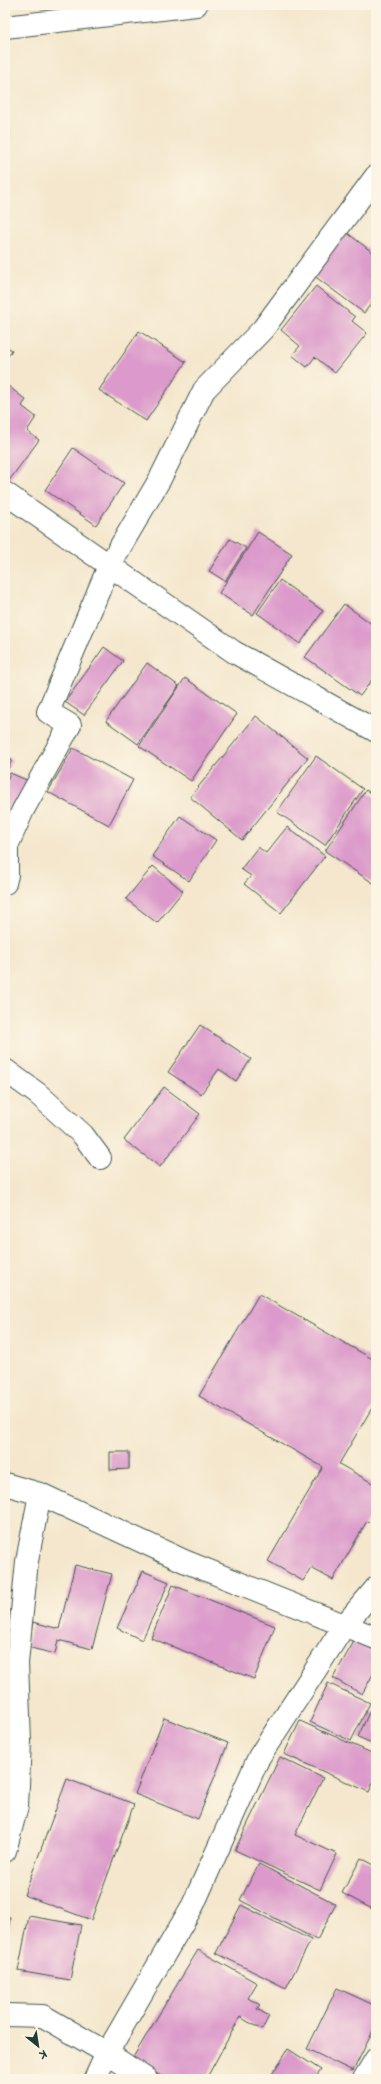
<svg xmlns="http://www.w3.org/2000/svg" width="381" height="2084" viewBox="0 0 381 2084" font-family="Mali,sans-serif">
<rect width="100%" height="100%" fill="#fcf5e5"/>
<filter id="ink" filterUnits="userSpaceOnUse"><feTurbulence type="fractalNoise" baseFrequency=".025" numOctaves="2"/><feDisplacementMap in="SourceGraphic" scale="8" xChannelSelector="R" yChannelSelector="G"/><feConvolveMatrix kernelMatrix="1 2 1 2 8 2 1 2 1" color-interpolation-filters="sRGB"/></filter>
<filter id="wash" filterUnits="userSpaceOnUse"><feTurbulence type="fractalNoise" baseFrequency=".012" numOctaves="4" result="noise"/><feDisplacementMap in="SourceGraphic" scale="16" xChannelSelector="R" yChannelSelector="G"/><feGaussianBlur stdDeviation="0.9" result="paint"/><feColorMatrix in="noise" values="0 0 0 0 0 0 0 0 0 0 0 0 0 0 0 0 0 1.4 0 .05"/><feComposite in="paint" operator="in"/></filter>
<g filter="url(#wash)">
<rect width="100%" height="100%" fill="#f4e7cd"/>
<g id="blocks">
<!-- building -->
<g fill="#db9acb">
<path d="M 346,232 L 376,255 L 376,297 L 364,313 L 313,275 Z"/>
<path d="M 316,286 L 355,317 L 352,321 L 367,333 L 335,373 L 315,357 L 307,367 L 292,355 L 300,346 L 281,330 Z"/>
<path d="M 139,331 L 186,362 L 146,421 L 99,390 Z"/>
<path d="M 5,346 L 12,350 L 5,361 Z"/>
<path d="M 7,385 L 26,400 L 22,406 L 36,417 L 27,431 L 39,440 L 8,482 L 5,480 L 5,387 Z"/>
<path d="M 73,448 L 124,483 L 96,525 L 45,490 Z"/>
<path d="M 258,532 L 292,554 L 253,615 L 219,593 Z"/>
<path d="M 230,539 L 246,548 L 225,581 L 209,571 Z"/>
<path d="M 280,580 L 323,611 L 300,644 L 257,613 Z"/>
<path d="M 344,604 L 376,627 L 376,674 L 360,696 L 305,657 Z"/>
<path d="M 104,647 L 123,661 L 84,715 L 65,702 Z"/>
<path d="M 147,663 L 179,686 L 138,744 L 106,721 Z"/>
<path d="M 185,678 L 237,714 L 191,781 L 139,746 Z"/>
<path d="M 256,716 L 308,758 L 242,840 L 190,797 Z"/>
<path d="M 73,748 L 133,780 L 109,825 L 48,792 Z"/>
<path d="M 5,756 L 12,760 L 5,775 Z"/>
<path d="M 316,756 L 363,789 L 325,845 L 277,812 Z"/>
<path d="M 10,773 L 29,781 L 10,822 L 5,820 L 5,785 Z"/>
<path d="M 366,790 L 376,797 L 376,885 L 325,851 Z"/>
<path d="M 180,816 L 216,840 L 189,881 L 152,856 Z"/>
<path d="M 287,827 L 325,856 L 281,913 L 244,884 L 251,876 L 241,869 L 258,847 L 266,853 Z"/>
<path d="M 153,866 L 183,891 L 157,923 L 126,899 Z"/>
<path d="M 200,1025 L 251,1059 L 236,1081 L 219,1069 L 201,1094 L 168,1072 Z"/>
<path d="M 164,1087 L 200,1114 L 160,1167 L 124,1140 Z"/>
<path d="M 259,1294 L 376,1361 L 376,1401 L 339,1464 L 376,1485 L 376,1526 L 367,1521 L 333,1580 L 311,1568 L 303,1581 L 268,1561 L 323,1467 L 199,1396 Z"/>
<path d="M 110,1452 L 129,1452 L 129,1469 L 110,1470 Z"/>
<path d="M 75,1565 L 112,1574 L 92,1649 L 58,1640 L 55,1654 L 27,1647 L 33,1622 L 59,1629 Z"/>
<path d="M 143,1571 L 169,1582 L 142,1640 L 117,1628 Z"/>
<path d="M 173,1585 L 275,1626 L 254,1679 L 151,1638 Z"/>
<path d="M 356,1638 L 376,1649 L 376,1669 L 362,1694 L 333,1678 Z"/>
<path d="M 328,1683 L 370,1703 L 351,1741 L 310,1722 Z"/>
<path d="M 370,1710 L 376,1713 L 376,1745 L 358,1737 Z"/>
<path d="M 164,1718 L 228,1743 L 198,1819 L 135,1794 Z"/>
<path d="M 300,1721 L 376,1755 L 376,1776 L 369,1792 L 284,1754 Z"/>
<path d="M 280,1757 L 323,1778 L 295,1835 L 337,1854 L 320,1890 L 235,1850 Z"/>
<path d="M 67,1779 L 134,1804 L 91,1920 L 24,1895 Z"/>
<path d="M 361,1858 L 376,1866 L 376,1911 L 342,1893 Z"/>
<path d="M 259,1864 L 336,1904 L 317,1940 L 240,1900 Z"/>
<path d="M 241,1905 L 311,1940 L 286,1988 L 216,1953 Z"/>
<path d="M 5,1916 L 10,1917 L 6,1957 L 5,1957 Z"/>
<path d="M 29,1916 L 81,1925 L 70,1980 L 18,1971 Z"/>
<path d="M 198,1950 L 257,1983 L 248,1998 L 260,2005 L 257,2009 L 269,2016 L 262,2030 L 240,2017 L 206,2079 L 166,2079 L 132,2059 Z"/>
<path d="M 337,1988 L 376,2006 L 376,2025 L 353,2071 L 307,2049 Z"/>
<path d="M 288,2049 L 321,2070 L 315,2079 L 269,2079 Z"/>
</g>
</g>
</g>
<g filter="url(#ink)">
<use href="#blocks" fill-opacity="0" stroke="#3f564b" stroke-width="1"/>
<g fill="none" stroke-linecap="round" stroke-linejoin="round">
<!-- street casing -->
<g stroke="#3f564b" stroke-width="24">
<g id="street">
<path d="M 5,27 L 196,5"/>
<path d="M 5,883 L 7,875 L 7,846 L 23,810 L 70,725 L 48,712 L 109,566 L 160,479 L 204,390 L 263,329 L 376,176"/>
<path d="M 5,1070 L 38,1094 L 83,1135 L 100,1158"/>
<path d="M 5,1484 L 40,1494 L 184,1561 L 376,1638"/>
<path d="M 5,1851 L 17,1806 L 20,1742 L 17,1663 L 27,1561 L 40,1494"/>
<path d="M 5,2015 L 43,2016 L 107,2053 L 193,1905 L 259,1757 L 344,1626 L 376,1588"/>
<path d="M 95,2079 L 107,2053 L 146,2079"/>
<path d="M 364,2079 L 376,2059"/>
</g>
</g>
<!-- secondary casing -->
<g stroke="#3f564b" stroke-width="24">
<path id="secondary" d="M 5,493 L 234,652 L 376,731"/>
</g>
<!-- street -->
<use href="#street" stroke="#fff" stroke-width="22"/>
<!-- secondary -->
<use href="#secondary" stroke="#fff" stroke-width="22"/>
</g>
</g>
<!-- margin -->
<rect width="381" height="2084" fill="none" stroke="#fcf5e5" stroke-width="20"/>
<!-- north arrow -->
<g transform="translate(38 2046) rotate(150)" stroke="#fcf5e5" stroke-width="3" paint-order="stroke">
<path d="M0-3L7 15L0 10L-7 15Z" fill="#1f3d34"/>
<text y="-6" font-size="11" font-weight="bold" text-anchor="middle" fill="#1f3d34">K</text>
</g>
</svg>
